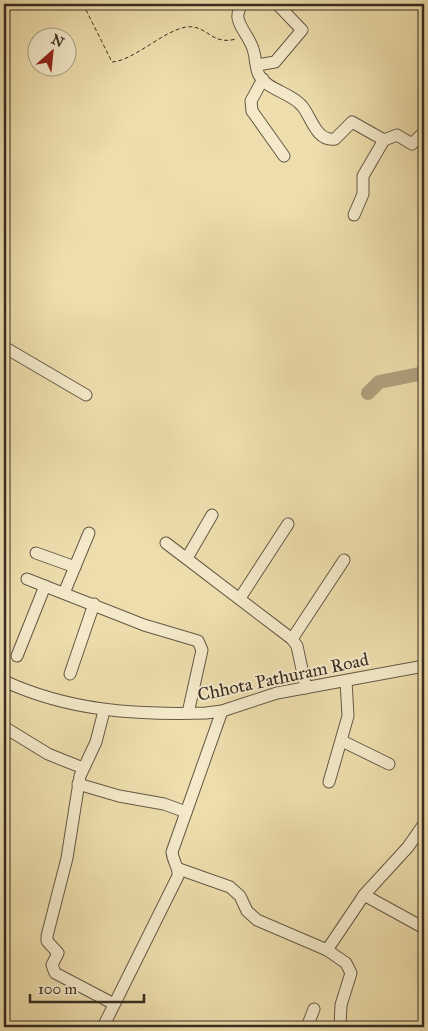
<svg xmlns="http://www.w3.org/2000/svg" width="428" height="1031" viewBox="0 0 428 1031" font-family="'IM FELL Great Primer',serif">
<rect width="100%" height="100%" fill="#eedead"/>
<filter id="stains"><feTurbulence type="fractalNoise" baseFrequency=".004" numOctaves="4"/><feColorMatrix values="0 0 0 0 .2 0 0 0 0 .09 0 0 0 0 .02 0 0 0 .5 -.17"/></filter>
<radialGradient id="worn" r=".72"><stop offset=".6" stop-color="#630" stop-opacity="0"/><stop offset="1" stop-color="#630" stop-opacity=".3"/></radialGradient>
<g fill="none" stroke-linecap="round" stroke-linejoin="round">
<!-- river -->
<path stroke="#b0a17e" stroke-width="14" d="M 368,393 L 379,382 L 424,373"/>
<!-- minor casing -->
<g stroke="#655845" stroke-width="13">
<g id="minor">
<path d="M 242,4 C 240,8 237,12 238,18 C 240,29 250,38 253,49 C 256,57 255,68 259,75 C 267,90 292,93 302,106 C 311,116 316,142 335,139 L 352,122 L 384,140 L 397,135 L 412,144 L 424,132"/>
<path d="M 257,65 L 275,62 L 302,30 L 277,4"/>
<path d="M 263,79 L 251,101 L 252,111 L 284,156"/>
<path d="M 354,215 L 363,194 L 363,176 L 384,140"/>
<path d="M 4,347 L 86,395"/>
<path d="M 166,543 L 292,639 L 297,646 L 306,688"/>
<path d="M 36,553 L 75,567"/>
<path d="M 187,558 L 212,515"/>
<path d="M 27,579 L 144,625 L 198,641 L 202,650 L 188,713"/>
<path d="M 64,593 L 89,533"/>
<path d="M 240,598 L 288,524"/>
<path d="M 292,639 L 344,560"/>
<path d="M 17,656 L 45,586"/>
<path d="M 70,674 L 94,604"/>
<path d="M 4,681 C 69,711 135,715 206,713 L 222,711 L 277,693 L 424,666"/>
<path d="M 104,711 L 96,742 L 80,776 L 67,858 L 47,936 L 47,941 L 58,953 L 52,965 L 55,973 L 114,1004"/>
<path d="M 4,727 L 48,754 L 83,768"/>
<path d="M 342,741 L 389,764"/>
<path d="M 329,782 L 348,716 L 346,681"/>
<path d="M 78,784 L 119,796 L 164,804 L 186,812"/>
<path d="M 179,869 L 230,887 L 240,896 L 247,911 L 257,920 L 327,950 L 346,963 L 351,973 L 341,1005 L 340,1027"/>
<path d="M 364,895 L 424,928"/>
<path d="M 327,950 L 364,895 L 408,847 L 424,824"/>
<path d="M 103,1027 L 178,876 C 179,867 173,862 172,852 L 222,711"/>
<path d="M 307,1027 L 314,1009"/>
</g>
</g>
<!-- path -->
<path stroke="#372c22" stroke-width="1" stroke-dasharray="4 2.5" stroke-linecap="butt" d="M 83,4 L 112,62 C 133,61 163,31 186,27 C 207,24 211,46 236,39"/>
<!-- minor -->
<use href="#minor" stroke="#f4eaca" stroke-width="11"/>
</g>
<g text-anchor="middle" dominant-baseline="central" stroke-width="4" stroke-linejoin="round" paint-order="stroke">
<!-- street labels -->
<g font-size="18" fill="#372c22" stroke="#f4eaca">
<text transform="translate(283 677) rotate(-12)">Chhota Pathuram Road</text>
</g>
</g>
<!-- margin -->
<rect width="428" height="1031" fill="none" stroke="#eedead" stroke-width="20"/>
<rect x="5" y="5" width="418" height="1021" fill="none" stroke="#372c22" stroke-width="2.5"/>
<rect x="10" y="10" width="408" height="1011" fill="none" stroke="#372c22"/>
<!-- north arrow -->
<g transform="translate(52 52) rotate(27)"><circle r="24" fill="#f4eaca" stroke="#a89e87"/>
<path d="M0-4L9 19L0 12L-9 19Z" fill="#8f2418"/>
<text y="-8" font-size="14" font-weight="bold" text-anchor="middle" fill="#372c22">N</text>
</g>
<!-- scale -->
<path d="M30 994v8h114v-8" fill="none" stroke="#372c22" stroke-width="2.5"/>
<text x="38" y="994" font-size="15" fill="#372c22" stroke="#f4eaca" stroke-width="4" paint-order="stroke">100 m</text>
<rect width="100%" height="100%" filter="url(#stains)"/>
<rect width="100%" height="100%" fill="url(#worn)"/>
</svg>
